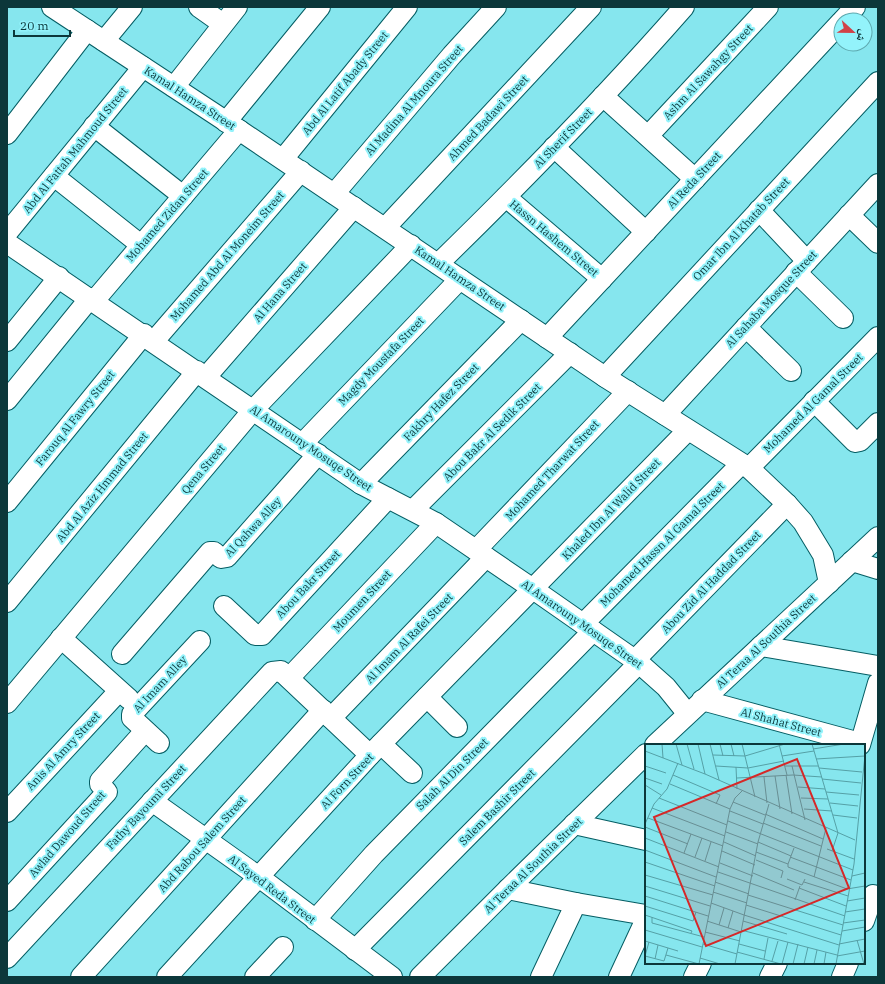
<svg xmlns="http://www.w3.org/2000/svg" width="885" height="984" viewBox="0 0 885 984" font-family="'IBM Plex Serif','Noto Naskh Arabic',serif">
<rect width="100%" height="100%" fill="#86e6ee"/>
<g fill="none" stroke-linecap="round" stroke-linejoin="round">
<!-- minor casing -->
<g stroke="#045d63" stroke-width="22">
<g id="minor">
<path d="M 52,7 L 239,130 L 605,377 L 749,468 L 787,504 L 803,522 L 823,555 L 829,583"/>
<path d="M 199,7 L 223,24"/>
<path d="M 843,20 L 855,7"/>
<path d="M 104,41 L 132,7"/>
<path d="M 174,87 L 237,7"/>
<path d="M 603,96 L 695,179"/>
<path d="M 226,122 L 320,7"/>
<path d="M 94,126 L 183,196"/>
<path d="M 7,134 L 87,30"/>
<path d="M 648,136 L 768,7"/>
<path d="M 554,147 L 646,232"/>
<path d="M 283,159 L 407,7"/>
<path d="M 54,176 L 141,245"/>
<path d="M 334,194 L 452,55 L 496,7"/>
<path d="M 506,197 L 602,279"/>
<path d="M 759,210 L 807,261"/>
<path d="M 849,215 L 878,243"/>
<path d="M 385,228 L 591,7"/>
<path d="M 7,233 L 143,67"/>
<path d="M 7,243 L 361,484 L 436,523 L 533,589 L 639,663 L 666,687 L 687,713"/>
<path d="M 438,264 C 523,181 606,96 684,7"/>
<path d="M 796,272 L 843,318"/>
<path d="M 94,301 L 239,130"/>
<path d="M 746,327 L 791,371"/>
<path d="M 547,338 L 841,22"/>
<path d="M 7,341 L 59,277"/>
<path d="M 154,341 L 301,171"/>
<path d="M 206,377 L 354,207"/>
<path d="M 605,377 L 878,82"/>
<path d="M 7,400 L 90,298"/>
<path d="M 814,401 L 855,442 L 860,441 L 878,423"/>
<path d="M 665,415 L 878,184"/>
<path d="M 302,444 L 460,279"/>
<path d="M 749,468 L 878,337"/>
<path d="M 361,484 L 521,320"/>
<path d="M 7,502 L 144,334"/>
<path d="M 413,510 L 570,353"/>
<path d="M 476,550 L 628,391"/>
<path d="M 852,561 L 878,569"/>
<path d="M 7,602 L 197,371"/>
<path d="M 224,606 L 255,635 L 262,635 L 388,498"/>
<path d="M 583,624 L 741,464"/>
<path d="M 61,638 L 129,699"/>
<path d="M 761,646 L 878,666"/>
<path d="M 122,654 L 210,552 L 214,552 L 221,558 L 227,557 L 318,454"/>
<path d="M 635,660 L 787,504"/>
<path d="M 289,678 L 436,523"/>
<path d="M 427,697 L 457,727"/>
<path d="M 702,700 L 860,743"/>
<path d="M 7,703 L 253,410 L 411,245"/>
<path d="M 331,718 L 486,557"/>
<path d="M 159,743 L 132,718 L 132,714 L 200,641"/>
<path d="M 381,744 L 412,773"/>
<path d="M 655,745 L 878,537"/>
<path d="M 860,745 L 878,683"/>
<path d="M 152,801 L 259,877 L 392,977"/>
<path d="M 7,812 L 119,691"/>
<path d="M 574,824 L 646,840"/>
<path d="M 508,889 L 576,903 L 646,915"/>
<path d="M 7,901 L 107,792 L 100,784 L 100,781 L 145,731"/>
<path d="M 315,920 L 374,854 L 593,631"/>
<path d="M 864,921 L 873,895"/>
<path d="M 355,950 L 639,663"/>
<path d="M 7,958 L 272,672 L 281,671 L 370,755"/>
<path d="M 81,977 L 323,710"/>
<path d="M 167,977 L 370,755 L 688,430"/>
<path d="M 255,977 L 283,947"/>
<path d="M 420,977 L 508,889 L 646,754"/>
<path d="M 541,977 L 576,903"/>
<path d="M 619,977 L 646,919"/>
<path d="M 694,977 L 701,963"/>
<path d="M 770,977 L 777,963"/>
<path d="M 842,977 L 848,963"/>
</g>
</g>
<!-- minor -->
<use href="#minor" stroke="#fff" stroke-width="20"/>
</g>
<g text-anchor="middle" dominant-baseline="central" stroke-width="4" stroke-linejoin="round" paint-order="stroke">
<!-- street labels -->
<g font-size="11" fill="#0c373a" stroke="#93f3fb">
<text transform="translate(708 72) rotate(-47)">Ashm Al Sawahgy Street</text>
<text transform="translate(345 83) rotate(-51)">Abd Al Latif Abady Street</text>
<text transform="translate(190 98) rotate(33)">Kamal Hamza Street</text>
<text transform="translate(414 100) rotate(-49)">Al Madina Al Mnoura Street</text>
<text transform="translate(488 118) rotate(-47)">Ahmed Badawi Street</text>
<text transform="translate(563 138) rotate(-46)">Al Sherif Street</text>
<text transform="translate(75 150) rotate(-51)">Abd Al Fattah Mahmoud Street</text>
<text transform="translate(694 180) rotate(-47)">Al Reda Street</text>
<text transform="translate(167 215) rotate(-49)">Mohamed Zidan Street</text>
<text transform="translate(741 229) rotate(-47)">Omar Ibn Al Khatab Street</text>
<text transform="translate(554 238) rotate(40)">Hassn Hashem Street</text>
<text transform="translate(227 256) rotate(-49)">Mohamed Abd Al Moneim Street</text>
<text transform="translate(460 278) rotate(34)">Kamal Hamza Street</text>
<text transform="translate(280 292) rotate(-49)">Al Hana Street</text>
<text transform="translate(771 299) rotate(-47)">Al Sahaba Mosque Street</text>
<text transform="translate(381 361) rotate(-46)">Magdy Moustafa Street</text>
<text transform="translate(441 402) rotate(-46)">Fakhry Hafez Street</text>
<text transform="translate(813 403) rotate(-45)">Mohamed Al Gamal Street</text>
<text transform="translate(75 418) rotate(-51)">Farouq Al Fawry Street</text>
<text transform="translate(492 432) rotate(-45)">Abou Bakr Al Sedik Street</text>
<text transform="translate(311 448) rotate(34)">Al Amarouny Mosuqe Street</text>
<text transform="translate(203 469) rotate(-50)">Qena Street</text>
<text transform="translate(552 470) rotate(-47)">Mohamed Tharwat Street</text>
<text transform="translate(102 487) rotate(-51)">Abd Al Aziz Hmmad Street</text>
<text transform="translate(611 509) rotate(-46)">Khaled Ibn Al Walid Street</text>
<text transform="translate(253 527) rotate(-47)">Al Qahwa Alley</text>
<text transform="translate(662 544) rotate(-45)">Mohamed Hassn Al Gamal Street</text>
<text transform="translate(711 582) rotate(-46)">Abou Zid Al Haddad Street</text>
<text transform="translate(308 584) rotate(-47)">Abou Bakr Street</text>
<text transform="translate(362 601) rotate(-47)">Moumen Street</text>
<text transform="translate(582 624) rotate(35)">Al Amarouny Mosuqe Street</text>
<text transform="translate(409 638) rotate(-46)">Al Imam Al Rafei Street</text>
<text transform="translate(766 641) rotate(-43)">Al Teraa Al Southia Street</text>
<text transform="translate(160 684) rotate(-47)">Al Imam Alley</text>
<text transform="translate(781 722) rotate(15)">Al Shahat Street</text>
<text transform="translate(63 751) rotate(-47)">Anis Al Amry Street</text>
<text transform="translate(452 774) rotate(-45)">Salah Al Din Street</text>
<text transform="translate(347 781) rotate(-47)">Al Forn Street</text>
<text transform="translate(146 807) rotate(-47)">Fathy Bayoumi Street</text>
<text transform="translate(497 807) rotate(-45)">Salem Bashir Street</text>
<text transform="translate(67 834) rotate(-49)">Awlad Dawoud Street</text>
<text transform="translate(202 844) rotate(-48)">Abd Rabou Salem Street</text>
<text transform="translate(533 865) rotate(-44)">Al Teraa Al Southia Street</text>
<text transform="translate(272 889) rotate(37)">Al Sayed Reda Street</text>
</g>
</g>
<!-- overview -->
<g transform="translate(645 744)">
<rect width="220" height="220" fill="#86e6ee"/>
<path fill="none" stroke="#55a0a6" stroke-width="1" d="M 17,0 L 18,14M 31,0 L 37,21M 42,0 L 49,25M 53,0 L 60,30M 65,0 L 74,36M 75,0 L 78,12M 86,0 L 89,12M 97,0 L 110,53M 134,0 L 142,31M 167,0 L 193,89 L 187,107M 168,5 L 199,0M 0,7 L 60,30 L 210,96M 68,11 L 100,12 L 140,0M 137,12 L 169,7M 171,15 L 220,12M 0,22 L 21,29M 71,22 L 103,24 L 139,17M 140,22 L 173,22M 147,22 L 160,76M 91,23 L 92,45M 174,24 L 217,28M 28,31 L 75,51 L 71,60M 141,31 L 147,70M 130,32 L 135,65M 119,33 L 122,59M 0,34 L 17,40M 92,34 L 148,31 L 177,33M 177,35 L 216,39M 25,40 L 85,65M 0,41 L 16,51M 153,43 L 180,45M 181,48 L 214,51M 14,54 L 82,81M 156,54 L 183,55M 88,58 L 120,71M 185,59 L 213,62M 7,64 L 80,92M 159,65 L 187,67M 85,67 L 118,80M 120,70 L 178,95M 188,71 L 212,74M 3,74 L 78,102M 83,77 L 208,126M 118,79 L 176,102M 0,80 L 9,60 L 22,45 L 33,19M 0,83 L 43,100M 81,88 L 113,100M 0,94 L 74,123M 79,98 L 111,112M 113,98 L 146,112M 182,105 L 209,115M 0,106 L 71,133M 77,107 L 110,121M 111,108 L 143,120M 39,109 L 46,90M 50,113 L 57,94M 145,113 L 206,136M 111,116 L 138,127 L 136,134M 60,117 L 66,98M 0,118 L 70,142M 75,119 L 108,132M 143,120 L 143,123 L 202,145 L 220,142M 143,120 L 149,104M 73,128 L 200,172M 108,129 L 149,146M 0,131 L 68,151M 207,132 L 220,129M 169,133 L 181,84M 142,135 L 157,141 L 160,135M 70,138 L 104,150M 159,138 L 203,152M 0,142 L 65,162M 154,144 L 201,162M 68,148 L 102,159M 103,151 L 198,181M 0,152 L 63,172M 150,156 L 155,142M 202,157 L 220,154M 66,159 L 99,171M 101,161 L 196,191M 0,162 L 48,177 L 51,168M 200,168 L 220,165M 0,171 L 47,187 L 46,189M 99,171 L 194,201M 7,173 L 7,179 L 59,193M 62,177 L 96,188M 98,177 L 142,190M 198,179 L 220,176M 74,181 L 79,164M 83,184 L 88,167M 0,186 L 57,203M 96,186 L 192,211M 197,187 L 220,183M 60,188 L 95,197M 212,196 L 219,220M 0,197 L 33,207M 58,200 L 92,210M 94,200 L 120,207M 194,200 L 220,195M 92,208 L 136,220M 21,211 L 54,220 L 85,65 L 90,54 L 97,47M 0,212 L 19,217 L 23,204M 0,212 L 4,198M 192,212 L 220,207M 55,214 L 75,220M 10,215 L 13,201M 119,215 L 123,194M 127,217 L 133,197M 90,220 L 113,98 L 124,60M 137,220 L 143,198M 148,220 L 153,200M 159,220 L 163,203M 169,220 L 172,206M 179,220 L 181,208M 191,220 L 209,120 L 220,11"/>
<path fill="#d62828" fill-opacity="0.15" stroke="#d62828" stroke-width="2" d="M 152,15 L 204,144 L 61,202 L 9,73 Z"/>
<rect width="220" height="220" fill="none" stroke="#0c373a" stroke-width="2"/>
</g>
<!-- border -->
<rect width="885" height="984" fill="none" stroke="#0c373a" stroke-width="16"/>
<!-- north arrow -->
<g transform="translate(853 32) rotate(112)"><circle r="19" fill="#93f3fb" stroke="#5da8ae"/>
<path d="M0-3L7 15L0 10L-7 15Z" fill="#d14247"/>
<text y="-6" font-size="11" font-weight="bold" text-anchor="middle" fill="#0c373a">ش</text>
</g>
<!-- scale -->
<path d="M14 30v6h56v-6" fill="none" stroke="#0c373a" stroke-width="2"/>
<text x="20" y="30" font-size="12" fill="#0c373a" stroke="#93f3fb" stroke-width="3" paint-order="stroke">20 m</text>
</svg>
